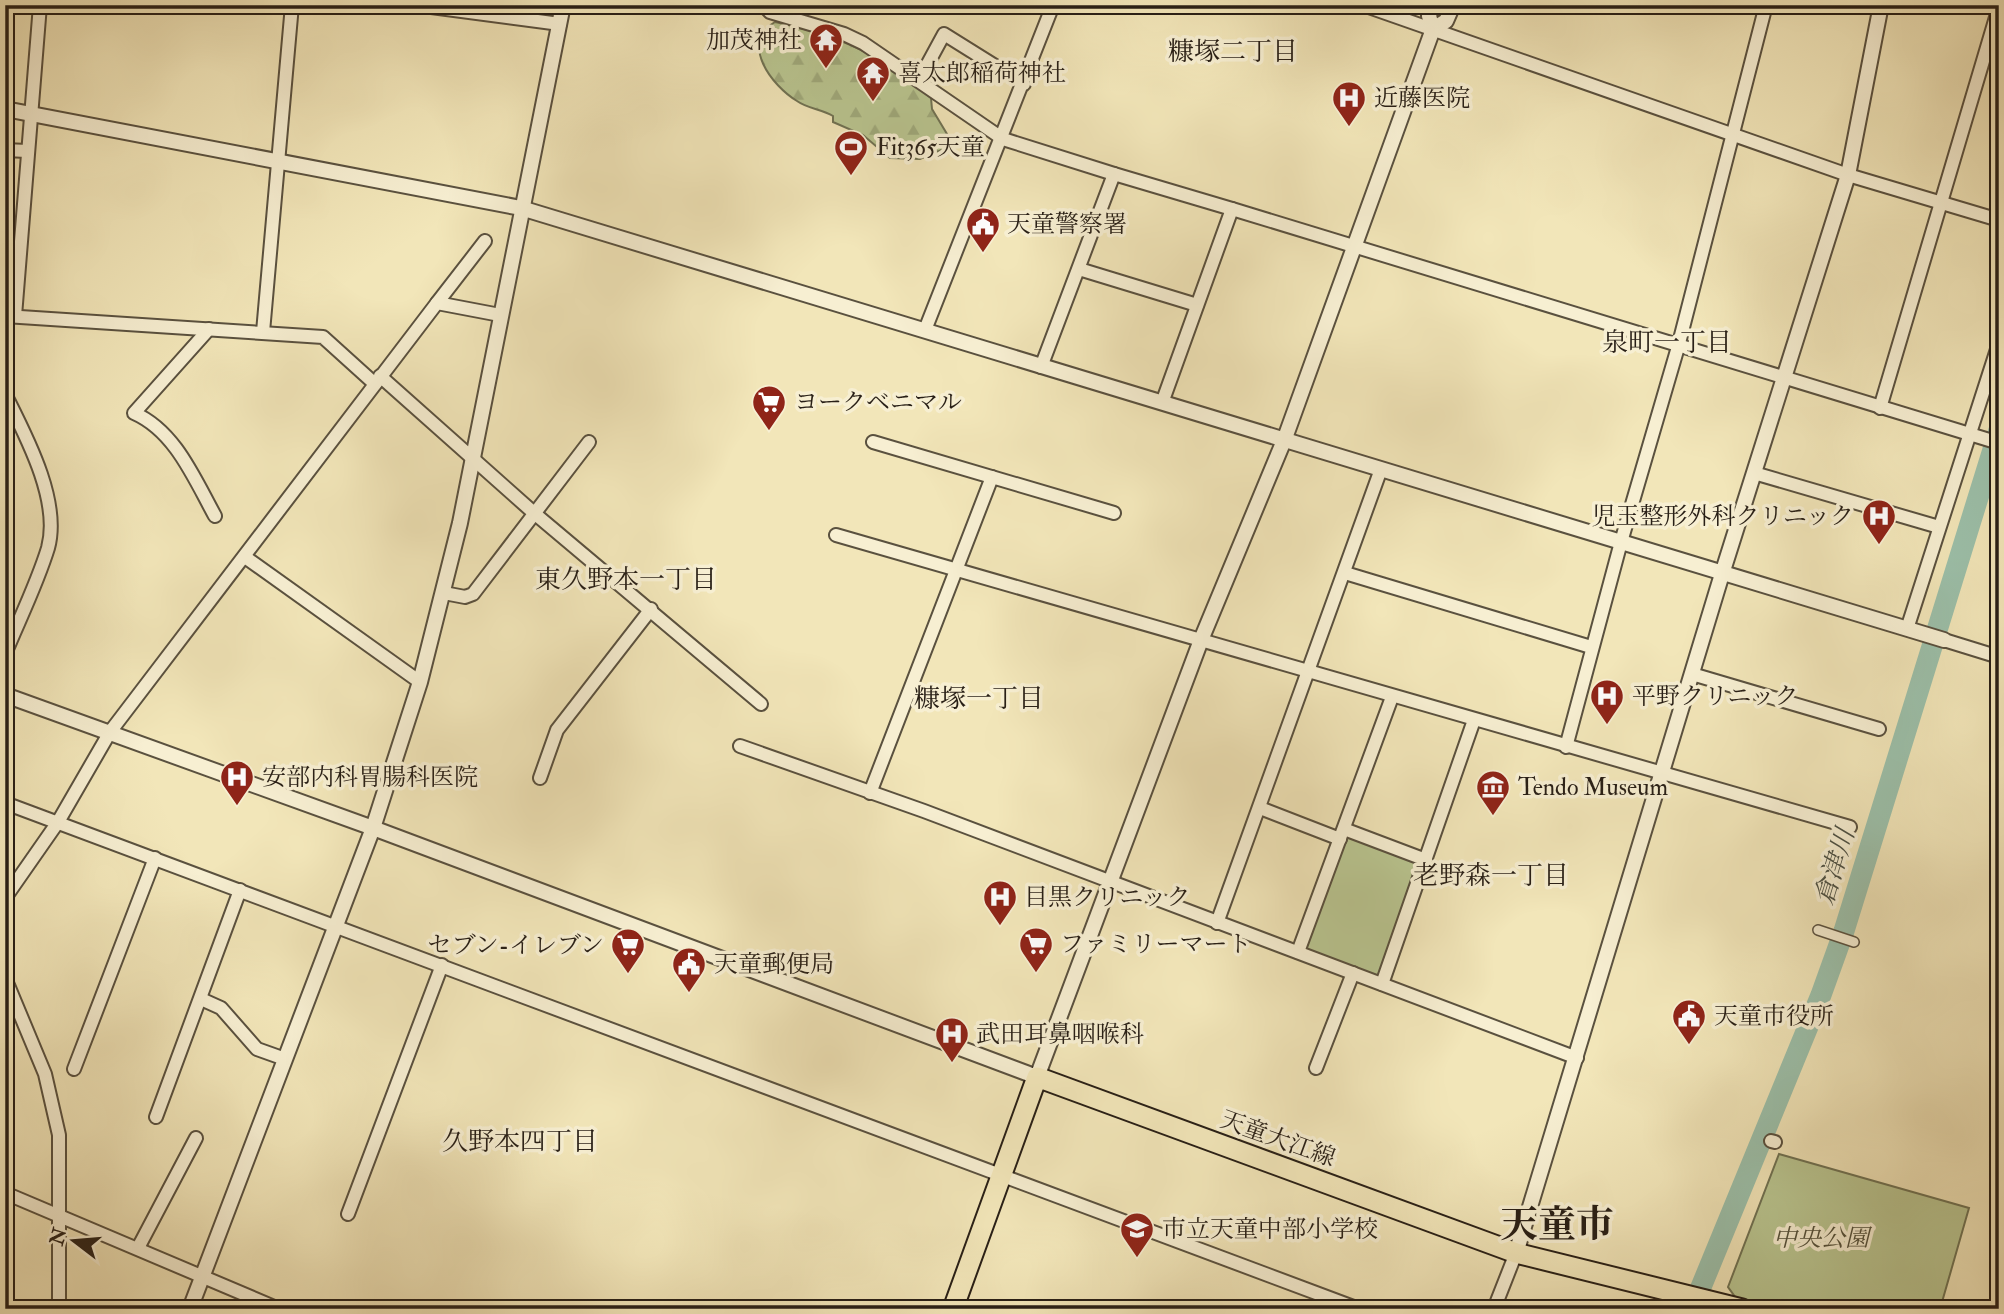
<svg xmlns="http://www.w3.org/2000/svg" width="2004" height="1314" viewBox="0 0 2004 1314" font-family="'IM FELL Double Pica','Noto Serif JP',serif">
<defs>
<pattern id="forest-firs" width="22" height="20" patternUnits="userSpaceOnUse" patternTransform="scale(1.75)"><rect width="22" height="20" fill="#b9c590"/><path d="M5 1l3.5 6h-7zM16 11l3.5 6h-7z" fill="#9fa97b"/></pattern>
</defs>
<rect width="100%" height="100%" fill="#f2e6b9"/>
<filter id="stains"><feTurbulence type="fractalNoise" baseFrequency=".00286" numOctaves="4"/><feColorMatrix values="0 0 0 0 .2 0 0 0 0 .09 0 0 0 0 .02 0 0 0 .5 -.17"/></filter>
<radialGradient id="worn" r=".72"><stop offset=".6" stop-color="#630" stop-opacity="0"/><stop offset="1" stop-color="#630" stop-opacity=".3"/></radialGradient>
<!-- forest -->
<path fill="url(#forest-firs)" stroke="#707253" stroke-width="2" d="M 775,22 C 841,36 880,54 931,98 L 932,109 L 947,134 L 944,149 L 920,159 L 890,158 L 863,135 L 833,122 L 833,116 C 822,109 808,109 797,101 C 772,86 739,43 775,22 Z"/>
<!-- green -->
<g fill="#b9c590" stroke="#707253" stroke-width="2">
<path d="M 1345,832 L 1424,861 L 1382,982 L 1301,951 Z"/>
<path d="M 1779,1154 L 1969,1208 L 1940,1309 L 1781,1309 L 1736,1298 L 1728,1287 Z"/>
</g>
<g fill="none" stroke-linecap="round" stroke-linejoin="round">
<!-- river -->
<path stroke="#9cc0aa" stroke-width="21" d="M 1692,1309 L 1821,995 L 1844,931 L 1999,430"/>
<!-- pedestrian casing -->
<g stroke="#5a513f" stroke-width="12">
<path id="pedestrian" d="M 1818,930 L 1854,942"/>
</g>
<!-- minor casing -->
<g stroke="#5a513f" stroke-width="16">
<g id="minor">
<path d="M 416,5 L 560,24"/>
<path d="M 763,5 L 770,12 L 844,34 L 863,43 L 1003,139 L 1114,174"/>
<path d="M 1363,5 L 1848,175 L 1999,220"/>
<path d="M 919,80 L 944,34 L 1024,84"/>
<path d="M 5,150 L 27,151"/>
<path d="M 1232,209 L 1999,443"/>
<path d="M 1079,269 L 1197,305"/>
<path d="M 437,303 L 485,241"/>
<path d="M 5,316 L 323,337 L 375,384"/>
<path d="M 15,316 L 40,5"/>
<path d="M 209,329 L 134,413 C 175,431 194,478 215,516"/>
<path d="M 925,330 L 1053,5"/>
<path d="M 263,332 L 292,5"/>
<path d="M 1041,367 L 1114,174 L 1232,209 L 1162,403"/>
<path d="M 380,376 L 534,513 L 761,704"/>
<path d="M 5,394 C 26,436 61,501 48,548 C 37,584 19,620 5,654"/>
<path d="M 1880,408 L 1999,7"/>
<path d="M 873,442 L 1114,513"/>
<path d="M 1754,473 L 1939,527"/>
<path d="M 836,535 L 1850,827"/>
<path d="M 245,557 L 420,682"/>
<path d="M 1345,573 L 1591,647"/>
<path d="M 444,593 L 465,597 L 473,594 L 589,442"/>
<path d="M 1907,629 L 1999,343"/>
<path d="M 1944,640 L 1999,657"/>
<path d="M 1692,674 L 1879,729"/>
<path d="M 740,746 L 924,811 L 1577,1058"/>
<path d="M 1566,747 L 1621,542 L 1678,347 L 1766,5"/>
<path d="M 540,778 L 557,730 L 651,609"/>
<path d="M 870,793 L 992,477"/>
<path d="M 5,803 L 1359,1309"/>
<path d="M 1260,808 L 1340,839"/>
<path d="M 1344,829 L 1426,860"/>
<path d="M 5,898 L 58,822 L 110,732 L 437,303 L 500,315"/>
<path d="M 1217,923 L 1381,469"/>
<path d="M 1298,952 L 1392,697"/>
<path d="M 5,978 L 45,1074 L 59,1135 L 59,1309"/>
<path d="M 1382,984 L 1474,720"/>
<path d="M 201,999 L 221,1008 L 257,1049 L 285,1059"/>
<path d="M 1316,1068 L 1353,973"/>
<path d="M 74,1069 L 155,858"/>
<path d="M 156,1117 L 240,890"/>
<path d="M 1771,1141 L 1775,1142"/>
<path d="M 5,1193 L 279,1309"/>
<path d="M 348,1214 L 442,965"/>
<path d="M 138,1248 L 196,1138"/>
<path d="M 1494,1309 L 1516,1253"/>
</g>
</g>
<!-- tertiary casing -->
<g stroke="#5a513f" stroke-width="18">
<g id="tertiary">
<path d="M 1433,29 L 1446,21 L 1453,5"/>
<path d="M 5,109 L 521,208 L 1944,640"/>
<path d="M 5,695 L 373,828 L 1037,1077 L 1201,640 L 1285,438 L 1433,29 L 1429,16 L 1432,5"/>
<path d="M 1516,1253 L 1722,574 L 1848,175 L 1881,5"/>
<path d="M 190,1309 L 373,828 L 420,682 L 460,523 L 563,5"/>
</g>
</g>
<!-- primary casing -->
<g stroke="#281f16" stroke-width="23">
<path id="primary" d="M 953,1309 L 1037,1077 L 1516,1253 L 1742,1309"/>
</g>
<!-- pedestrian -->
<use href="#pedestrian" stroke="#f7efd2" stroke-width="9"/>
<!-- minor -->
<use href="#minor" stroke="#f7efd2" stroke-width="12"/>
<!-- tertiary -->
<use href="#tertiary" stroke="#f7efd2" stroke-width="14"/>
<!-- primary -->
<use href="#primary" stroke="#f2e6b9" stroke-width="19"/>
</g>
<!-- icons -->
<defs>
<g id="temple-pin" transform="scale(1.75)"><path d="M0 17L-7.5 6A9.5 9.5 0 1 1 7.5 6Z" fill="#8f2418" stroke="#f7efd2"/><path d="M0-6L5-2H3V0L6.5 2.5H4V6H1.5V3h-3V6H-4V2.5H-6.5L-3 0V-2H-5Z" fill="#fff"/></g>
<g id="hospital-pin" transform="scale(1.75)"><path d="M0 17L-7.5 6A9.5 9.5 0 1 1 7.5 6Z" fill="#8f2418" stroke="#f7efd2"/><path d="M-5-5h3v3.5h4V-5h3V5h-3V1.5h-4V5h-3Z" fill="#fff"/></g>
<g id="stadium-pin" transform="scale(1.75)"><path d="M0 17L-7.5 6A9.5 9.5 0 1 1 7.5 6Z" fill="#8f2418" stroke="#f7efd2"/><path d="M0-5a6.5 5 0 1 0 0 10a6.5 5 0 1 0 0-10ZM-3.5-1.8h7v3.6h-7Z" fill="#fff"/></g>
<g id="civic-pin" transform="scale(1.75)"><path d="M0 17L-7.5 6A9.5 9.5 0 1 1 7.5 6Z" fill="#8f2418" stroke="#f7efd2"/><path d="M-.6-6.5H3V-4.5H.6V-3L4-1V1h2V6H-6V1h2V-1L-.6-3ZM-1.2 2.5V6h2.4V2.5Z" fill="#fff"/></g>
<g id="supermarket-pin" transform="scale(1.75)"><path d="M0 17L-7.5 6A9.5 9.5 0 1 1 7.5 6Z" fill="#8f2418" stroke="#f7efd2"/><path d="M-6-5.5h2.5l.6 2H6L4.5 2H-2.5L-4.4-4H-6ZM-1.5 3.2a1.3 1.3 0 1 0 .1 0ZM3 3.2a1.3 1.3 0 1 0 .1 0Z" fill="#fff"/></g>
<g id="museum-pin" transform="scale(1.75)"><path d="M0 17L-7.5 6A9.5 9.5 0 1 1 7.5 6Z" fill="#8f2418" stroke="#f7efd2"/><path d="M0-6L6-3V-2H-6V-3ZM-5-1h2V3h-2ZM-1-1h2V3h-2ZM3-1h2V3H3ZM-6 4H6V6H-6Z" fill="#fff"/></g>
<g id="school-pin" transform="scale(1.75)"><path d="M0 17L-7.5 6A9.5 9.5 0 1 1 7.5 6Z" fill="#8f2418" stroke="#f7efd2"/><path d="M0-5L7-2L0 1L-7-2ZM-4 1L0 2.5L4 1V4Q0 6-4 4Z" fill="#fff"/></g>
</defs>
<g fill-rule="evenodd">
<use href="#temple-pin" x="826" y="40"/>
<use href="#temple-pin" x="873" y="73"/>
<use href="#hospital-pin" x="1349" y="98"/>
<use href="#stadium-pin" x="851" y="147"/>
<use href="#civic-pin" x="983" y="224"/>
<use href="#supermarket-pin" x="769" y="402"/>
<use href="#hospital-pin" x="1879" y="516"/>
<use href="#hospital-pin" x="1607" y="696"/>
<use href="#hospital-pin" x="237" y="777"/>
<use href="#museum-pin" x="1493" y="787"/>
<use href="#hospital-pin" x="1000" y="897"/>
<use href="#supermarket-pin" x="1036" y="944"/>
<use href="#supermarket-pin" x="628" y="945"/>
<use href="#civic-pin" x="689" y="964"/>
<use href="#civic-pin" x="1689" y="1016"/>
<use href="#hospital-pin" x="952" y="1034"/>
<use href="#school-pin" x="1137" y="1229"/>
</g>
<g text-anchor="middle" dominant-baseline="central" stroke-width="7" stroke-linejoin="round" paint-order="stroke">
<!-- poi labels -->
<g font-size="24" fill="#281f16" stroke="#f7efd2" text-anchor="start">
<text x="802" y="40" text-anchor="end">加茂神社</text>
<text x="898" y="73">喜太郎稲荷神社</text>
<text x="1374" y="98">近藤医院</text>
<text x="876" y="147">Fit365天童</text>
<text x="1007" y="224">天童警察署</text>
<text x="794" y="402">ヨークベニマル</text>
<text x="1854" y="516" text-anchor="end">児玉整形外科クリニック</text>
<text x="1632" y="696">平野クリニック</text>
<text x="262" y="777">安部内科胃腸科医院</text>
<text x="1518" y="787">Tendo Museum</text>
<text x="1024" y="897">目黒クリニック</text>
<text x="1060" y="944">ファミリーマート</text>
<text x="604" y="945" text-anchor="end">セブン-イレブン</text>
<text x="714" y="964">天童郵便局</text>
<text x="1714" y="1016">天童市役所</text>
<text x="976" y="1034">武田耳鼻咽喉科</text>
<text x="1162" y="1229">市立天童中部小学校</text>
</g>
<!-- street labels -->
<g font-size="24" fill="#281f16" stroke="#f7efd2">
<text transform="translate(1278 1139) rotate(20)">天童大江線</text>
</g>
<!-- park labels -->
<g font-size="24" font-style="italic" fill="#54513b" stroke="#f7efd2">
<text x="1821" y="1238">中央公園</text>
</g>
<!-- neighbourhood labels -->
<g font-size="26" fill="#281f16" stroke="#f7efd2">
<text x="1233" y="52">糠塚二丁目</text>
<text x="1667" y="343">泉町一丁目</text>
<text x="626" y="580">東久野本一丁目</text>
<text x="979" y="699">糠塚一丁目</text>
<text x="1491" y="876">老野森一丁目</text>
<text x="520" y="1142">久野本四丁目</text>
</g>
<!-- water labels -->
<g font-size="26" font-style="italic" fill="#4b4f42" stroke="#f7efd2">
<text transform="translate(1835 867) rotate(-73)">倉津川</text>
</g>
<!-- town labels -->
<g font-size="38" font-weight="bold" fill="#281f16" stroke="#f7efd2">
<text x="1557" y="1225">天童市</text>
</g>
</g>
<!-- margin -->
<rect width="2004" height="1314" fill="none" stroke="#f2e6b9" stroke-width="28"/>
<rect x="7" y="7" width="1990" height="1300" fill="none" stroke="#281f16" stroke-width="3.5"/>
<rect x="14" y="14" width="1976" height="1286" fill="none" stroke="#281f16" stroke-width="2"/>
<!-- north arrow -->
<g transform="translate(74 1241) rotate(286)" stroke="#f7efd2" stroke-width="5" paint-order="stroke">
<path d="M0-5L12 26L0 18L-12 26Z" fill="#281f16"/>
<text y="-10" font-size="19" font-weight="bold" text-anchor="middle" fill="#281f16">N</text>
</g>
<rect width="100%" height="100%" filter="url(#stains)"/>
<rect width="100%" height="100%" fill="url(#worn)"/>
</svg>
